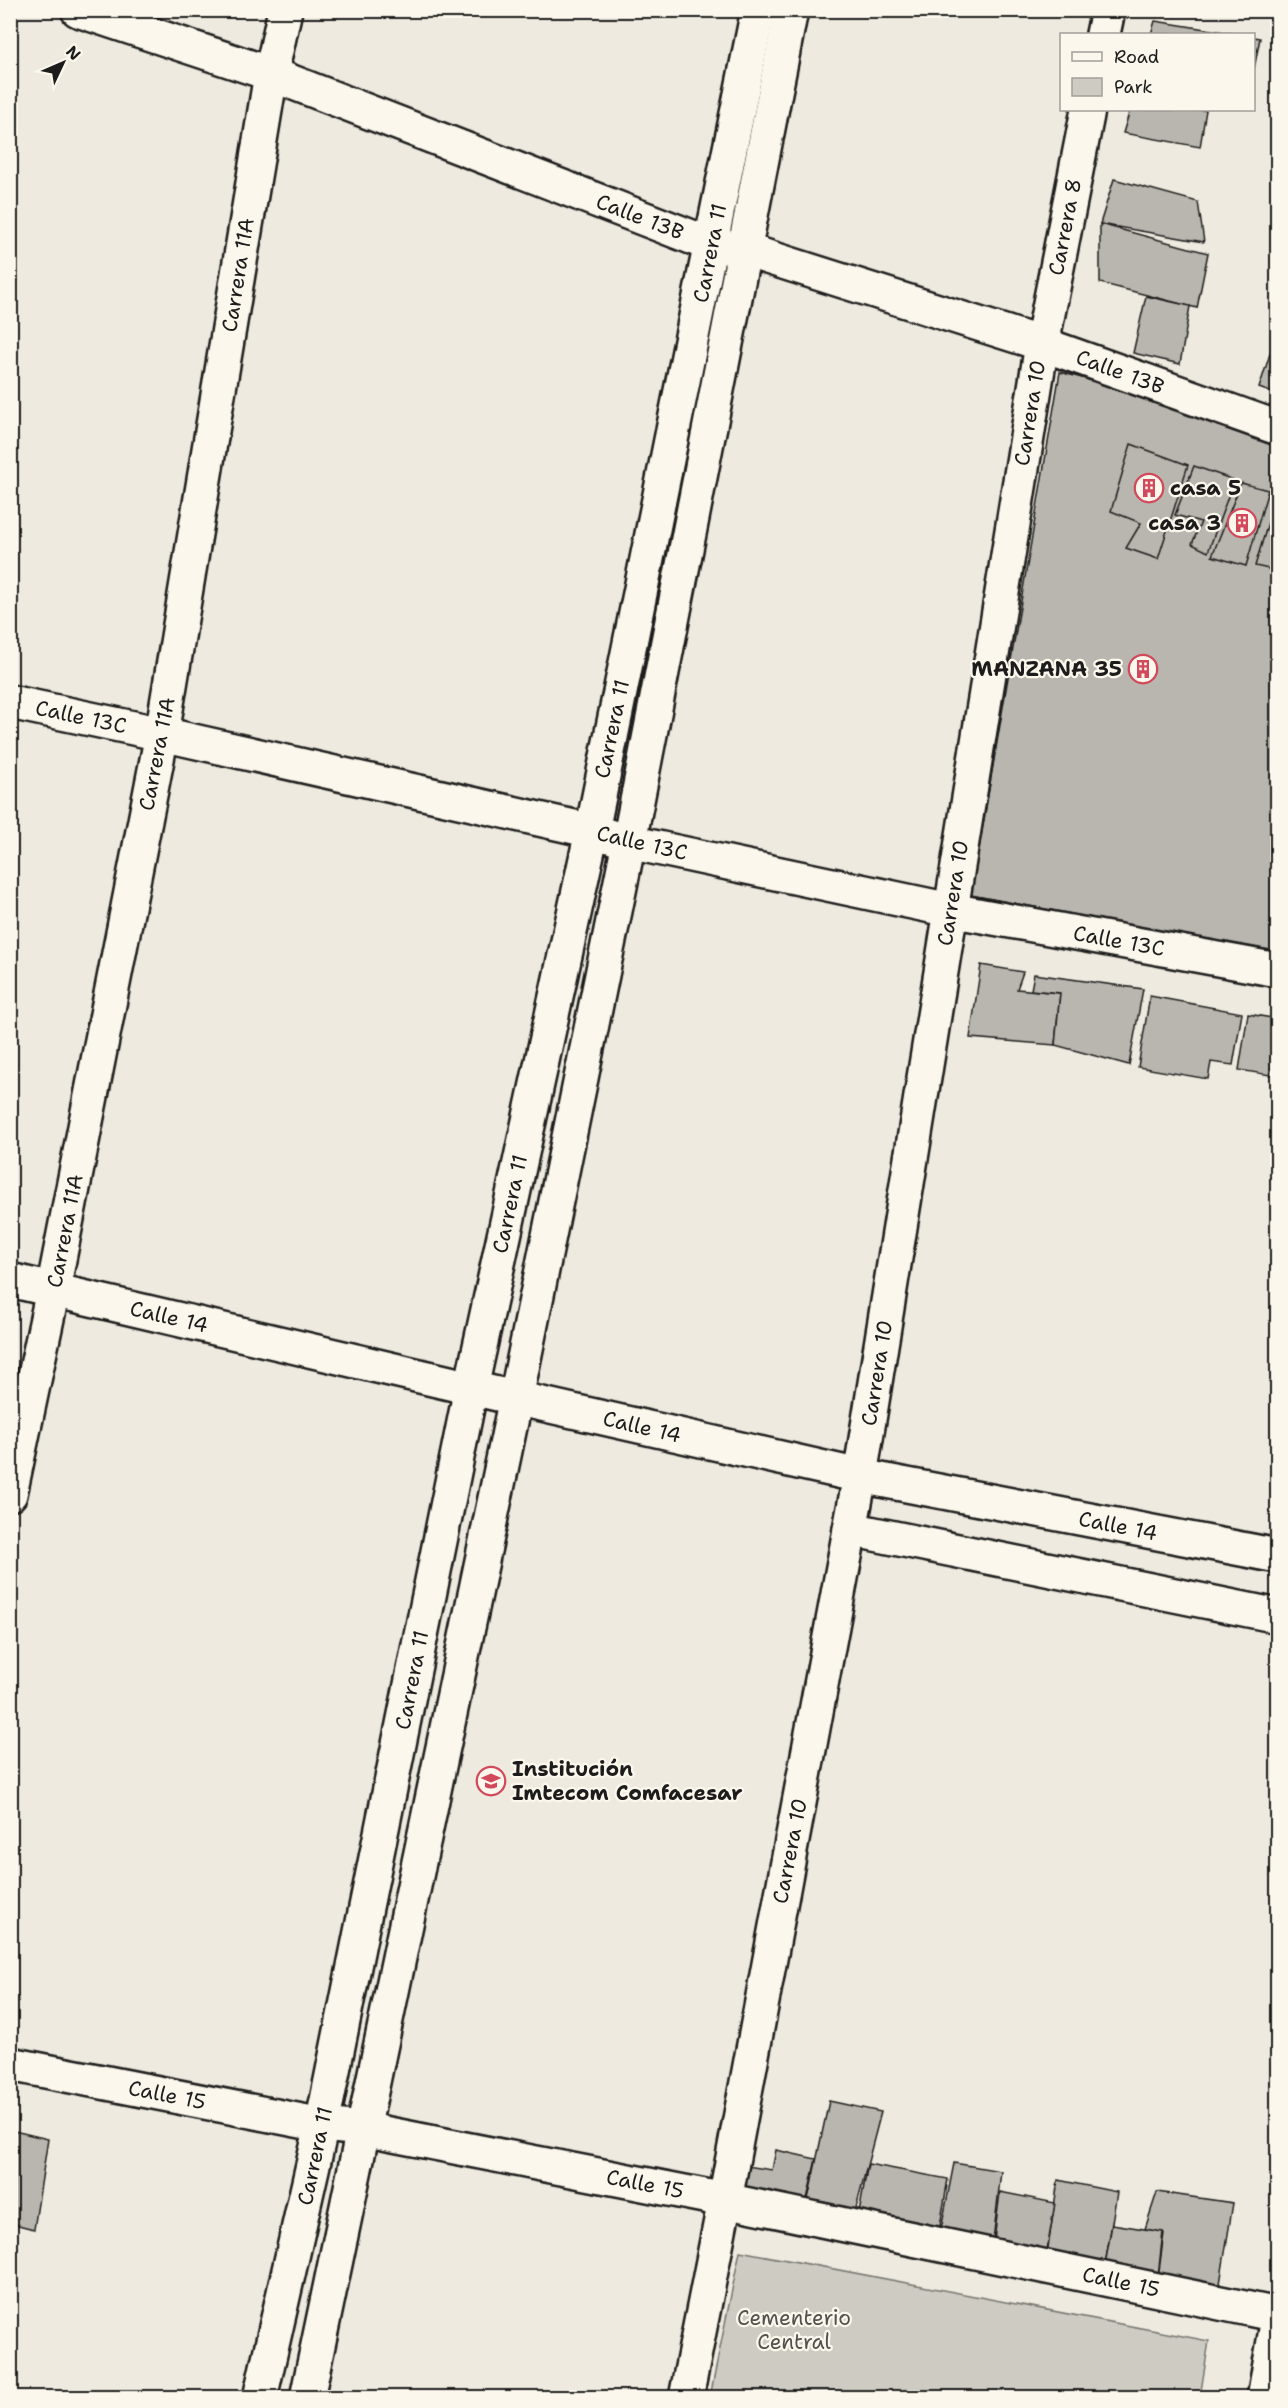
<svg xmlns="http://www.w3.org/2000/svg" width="1288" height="2408" viewBox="0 0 1288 2408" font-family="'Shantell Sans',sans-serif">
<rect width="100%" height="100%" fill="#eeeadf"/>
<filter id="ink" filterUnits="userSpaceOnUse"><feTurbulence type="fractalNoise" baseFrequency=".0167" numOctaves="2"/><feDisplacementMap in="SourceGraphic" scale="12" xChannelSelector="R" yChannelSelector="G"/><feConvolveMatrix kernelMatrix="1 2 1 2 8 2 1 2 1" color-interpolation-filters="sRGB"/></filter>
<g filter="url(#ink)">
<!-- green -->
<path fill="#ceccc2" stroke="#75746f" stroke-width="1.5" d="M 740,2251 L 1209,2341 L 1200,2397 L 710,2397 Z"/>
<!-- building -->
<g fill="#b9b6af" stroke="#1c1c1c" stroke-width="1.5">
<path d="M 1155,21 L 1237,34 L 1151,34 Z"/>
<path d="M 1254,37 L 1260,38 L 1254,69 Z"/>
<path d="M 1130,110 L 1206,110 L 1200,147 L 1123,133 Z"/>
<path d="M 1114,179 L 1198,202 L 1204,242 L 1100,224 Z"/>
<path d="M 1100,224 L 1208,253 L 1197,308 L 1100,283 Z"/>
<path d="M 1146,296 L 1190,306 L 1180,364 L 1133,353 Z"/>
<path d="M 1278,329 L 1278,395 L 1259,388 Z"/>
<path d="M 1060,372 L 1129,391 L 1278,444 L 1278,953 L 971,895 Z"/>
<path d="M 1131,444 L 1188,465 L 1158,559 L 1126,548 L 1141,523 L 1111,511 Z"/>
<path d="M 1194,466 L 1234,480 L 1208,552 L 1192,544 L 1201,522 L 1175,515 Z"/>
<path d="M 1241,483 L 1268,490 L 1246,566 L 1212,556 Z"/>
<path d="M 1277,493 L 1278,493 L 1278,571 L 1255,566 Z"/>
<path d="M 981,965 L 1023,972 L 1017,989 L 1060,993 L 1055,1045 L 970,1038 Z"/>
<path d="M 1034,974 L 1143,989 L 1129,1065 L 1055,1045 L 1060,993 L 1031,990 Z"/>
<path d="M 1150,996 L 1242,1013 L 1233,1065 L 1211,1062 L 1208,1079 L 1138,1067 Z"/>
<path d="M 1248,1014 L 1278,1019 L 1278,1068 L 1272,1067 L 1270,1075 L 1239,1070 Z"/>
<path d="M 829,2101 L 881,2112 L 851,2227 L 804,2218 Z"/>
<path d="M 10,2130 L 48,2139 L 34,2229 L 10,2223 Z"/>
<path d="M 776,2150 L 816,2159 L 802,2222 L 739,2210 L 747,2166 L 772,2170 Z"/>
<path d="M 954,2163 L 1001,2171 L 991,2258 L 938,2245 Z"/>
<path d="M 868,2164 L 948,2179 L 937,2244 L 856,2228 Z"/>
<path d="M 1058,2180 L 1117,2192 L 1103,2277 L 1045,2268 Z"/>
<path d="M 1000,2192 L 1055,2203 L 1044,2268 L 992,2257 Z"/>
<path d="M 1157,2192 L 1233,2203 L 1218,2296 L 1157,2286 L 1164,2233 L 1145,2229 Z"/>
<path d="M 1112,2224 L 1163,2232 L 1157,2285 L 1103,2277 Z"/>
</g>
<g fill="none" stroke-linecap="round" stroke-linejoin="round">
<!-- minor casing -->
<g stroke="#1c1c1c" stroke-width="38">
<g id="minor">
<path d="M 78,10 L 271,74 L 712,245 L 745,250 L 1042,344 L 1278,428"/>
<path d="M 1103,34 L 1108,10"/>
<path d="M 10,702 L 162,734 L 592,831 L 629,842 L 950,910 L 1278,970"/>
<path d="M 10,1280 L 471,1388 L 860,1476 L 1278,1556"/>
<path d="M 10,1494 L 53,1290 L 162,734 L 271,74 L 285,10"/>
<path d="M 850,1529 L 1278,1616"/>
<path d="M 10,2064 L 322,2125 L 363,2129 L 725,2200 L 1278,2315"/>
<path d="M 686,2398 L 725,2200 L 860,1476 L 1042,344 L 1088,110"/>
<path d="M 1264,2398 L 1278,2318"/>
</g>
</g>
<!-- major casing -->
<g stroke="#1c1c1c" stroke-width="38">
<g id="major">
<path d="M 260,2398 L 322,2125 L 471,1388 L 592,831 L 758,10"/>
<path d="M 307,2398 L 516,1398 L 629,842 L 791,10"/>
</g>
</g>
<!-- minor -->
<use href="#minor" stroke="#fbf7ec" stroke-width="33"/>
<!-- major -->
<use href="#major" stroke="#fbf7ec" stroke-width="33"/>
</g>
</g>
<!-- icons -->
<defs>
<g id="building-ring" transform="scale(1.5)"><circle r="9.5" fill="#fbf7ec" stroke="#d1495b" stroke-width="1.5"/><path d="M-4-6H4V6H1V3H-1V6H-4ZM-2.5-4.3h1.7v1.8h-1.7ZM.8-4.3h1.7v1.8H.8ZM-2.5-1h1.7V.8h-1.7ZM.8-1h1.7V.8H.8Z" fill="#d1495b"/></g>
<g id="school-ring" transform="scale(1.5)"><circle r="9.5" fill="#fbf7ec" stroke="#d1495b" stroke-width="1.5"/><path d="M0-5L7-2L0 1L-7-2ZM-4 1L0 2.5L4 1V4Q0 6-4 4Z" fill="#d1495b"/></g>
</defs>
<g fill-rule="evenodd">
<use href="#building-ring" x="1149" y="488"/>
<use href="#building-ring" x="1242" y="523"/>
<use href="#building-ring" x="1143" y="669"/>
<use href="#school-ring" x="491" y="1781"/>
</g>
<g text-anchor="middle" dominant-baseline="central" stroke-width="4.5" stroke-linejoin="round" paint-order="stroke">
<!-- street labels -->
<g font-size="21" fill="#1c1c1c" stroke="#fbf7ec">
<text transform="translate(640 217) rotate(21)">Calle 13B</text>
<text transform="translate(1065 227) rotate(-79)">Carrera 8</text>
<text transform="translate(710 253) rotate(-79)">Carrera 11</text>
<text transform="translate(238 275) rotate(-81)">Carrera 11A</text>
<text transform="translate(1120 372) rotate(20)">Calle 13B</text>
<text transform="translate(1030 413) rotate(-81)">Carrera 10</text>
<text transform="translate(81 717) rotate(12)">Calle 13C</text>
<text transform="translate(612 729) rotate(-78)">Carrera 11</text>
<text transform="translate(157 754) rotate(-79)">Carrera 11A</text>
<text transform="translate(642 843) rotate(13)">Calle 13C</text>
<text transform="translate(953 893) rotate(-81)">Carrera 10</text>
<text transform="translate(1119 941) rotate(10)">Calle 13C</text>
<text transform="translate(510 1204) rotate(-78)">Carrera 11</text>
<text transform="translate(65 1231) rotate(-79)">Carrera 11A</text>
<text transform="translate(169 1317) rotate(13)">Calle 14</text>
<text transform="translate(877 1373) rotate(-81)">Carrera 10</text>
<text transform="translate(642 1427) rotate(13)">Calle 14</text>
<text transform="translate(1118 1526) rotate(11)">Calle 14</text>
<text transform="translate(412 1680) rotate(-79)">Carrera 11</text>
<text transform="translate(790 1851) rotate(-79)">Carrera 10</text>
<text transform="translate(167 2095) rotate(11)">Calle 15</text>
<text transform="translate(315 2156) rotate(-78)">Carrera 11</text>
<text transform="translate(645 2184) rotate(11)">Calle 15</text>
<text transform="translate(1121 2282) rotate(12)">Calle 15</text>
</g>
<!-- poi labels -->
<g font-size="21" font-weight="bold" fill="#1c1c1c" stroke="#fbf7ec" text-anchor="start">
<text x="1170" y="488">casa 5</text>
<text x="1221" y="523" text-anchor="end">casa 3</text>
<text x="1122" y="669" text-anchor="end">MANZANA 35</text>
<text x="512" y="1769">Institución<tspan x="512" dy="24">Imtecom Comfacesar</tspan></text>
</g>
<!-- park labels -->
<g font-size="21" fill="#51514e" stroke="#fbf7ec">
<text x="794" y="2318">Cementerio<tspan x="794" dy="24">Central</tspan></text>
</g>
</g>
<!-- margin -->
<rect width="1288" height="2408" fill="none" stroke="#fbf7ec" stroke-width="36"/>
<rect x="18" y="18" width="1252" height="2372" fill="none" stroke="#1c1c1c" stroke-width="2" filter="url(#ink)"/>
<!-- legend -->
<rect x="1060" y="33" width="195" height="78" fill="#fbf7ec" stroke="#a29f99" stroke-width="1.5"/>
<rect x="1072" y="52" width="30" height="9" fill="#fbf7ec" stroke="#a29f99" stroke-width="1.5"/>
<text x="1114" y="63" font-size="18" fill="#1c1c1c">Road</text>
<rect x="1072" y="78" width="30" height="18" fill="#ceccc2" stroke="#a29f99" stroke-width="1.5"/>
<text x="1114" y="93" font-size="18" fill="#1c1c1c">Park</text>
<!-- north arrow -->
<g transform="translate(63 63) rotate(46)" stroke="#fbf7ec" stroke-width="4.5" paint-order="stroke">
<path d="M0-4.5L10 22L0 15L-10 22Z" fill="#1c1c1c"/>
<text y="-9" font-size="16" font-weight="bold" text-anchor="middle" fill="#1c1c1c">N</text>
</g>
</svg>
